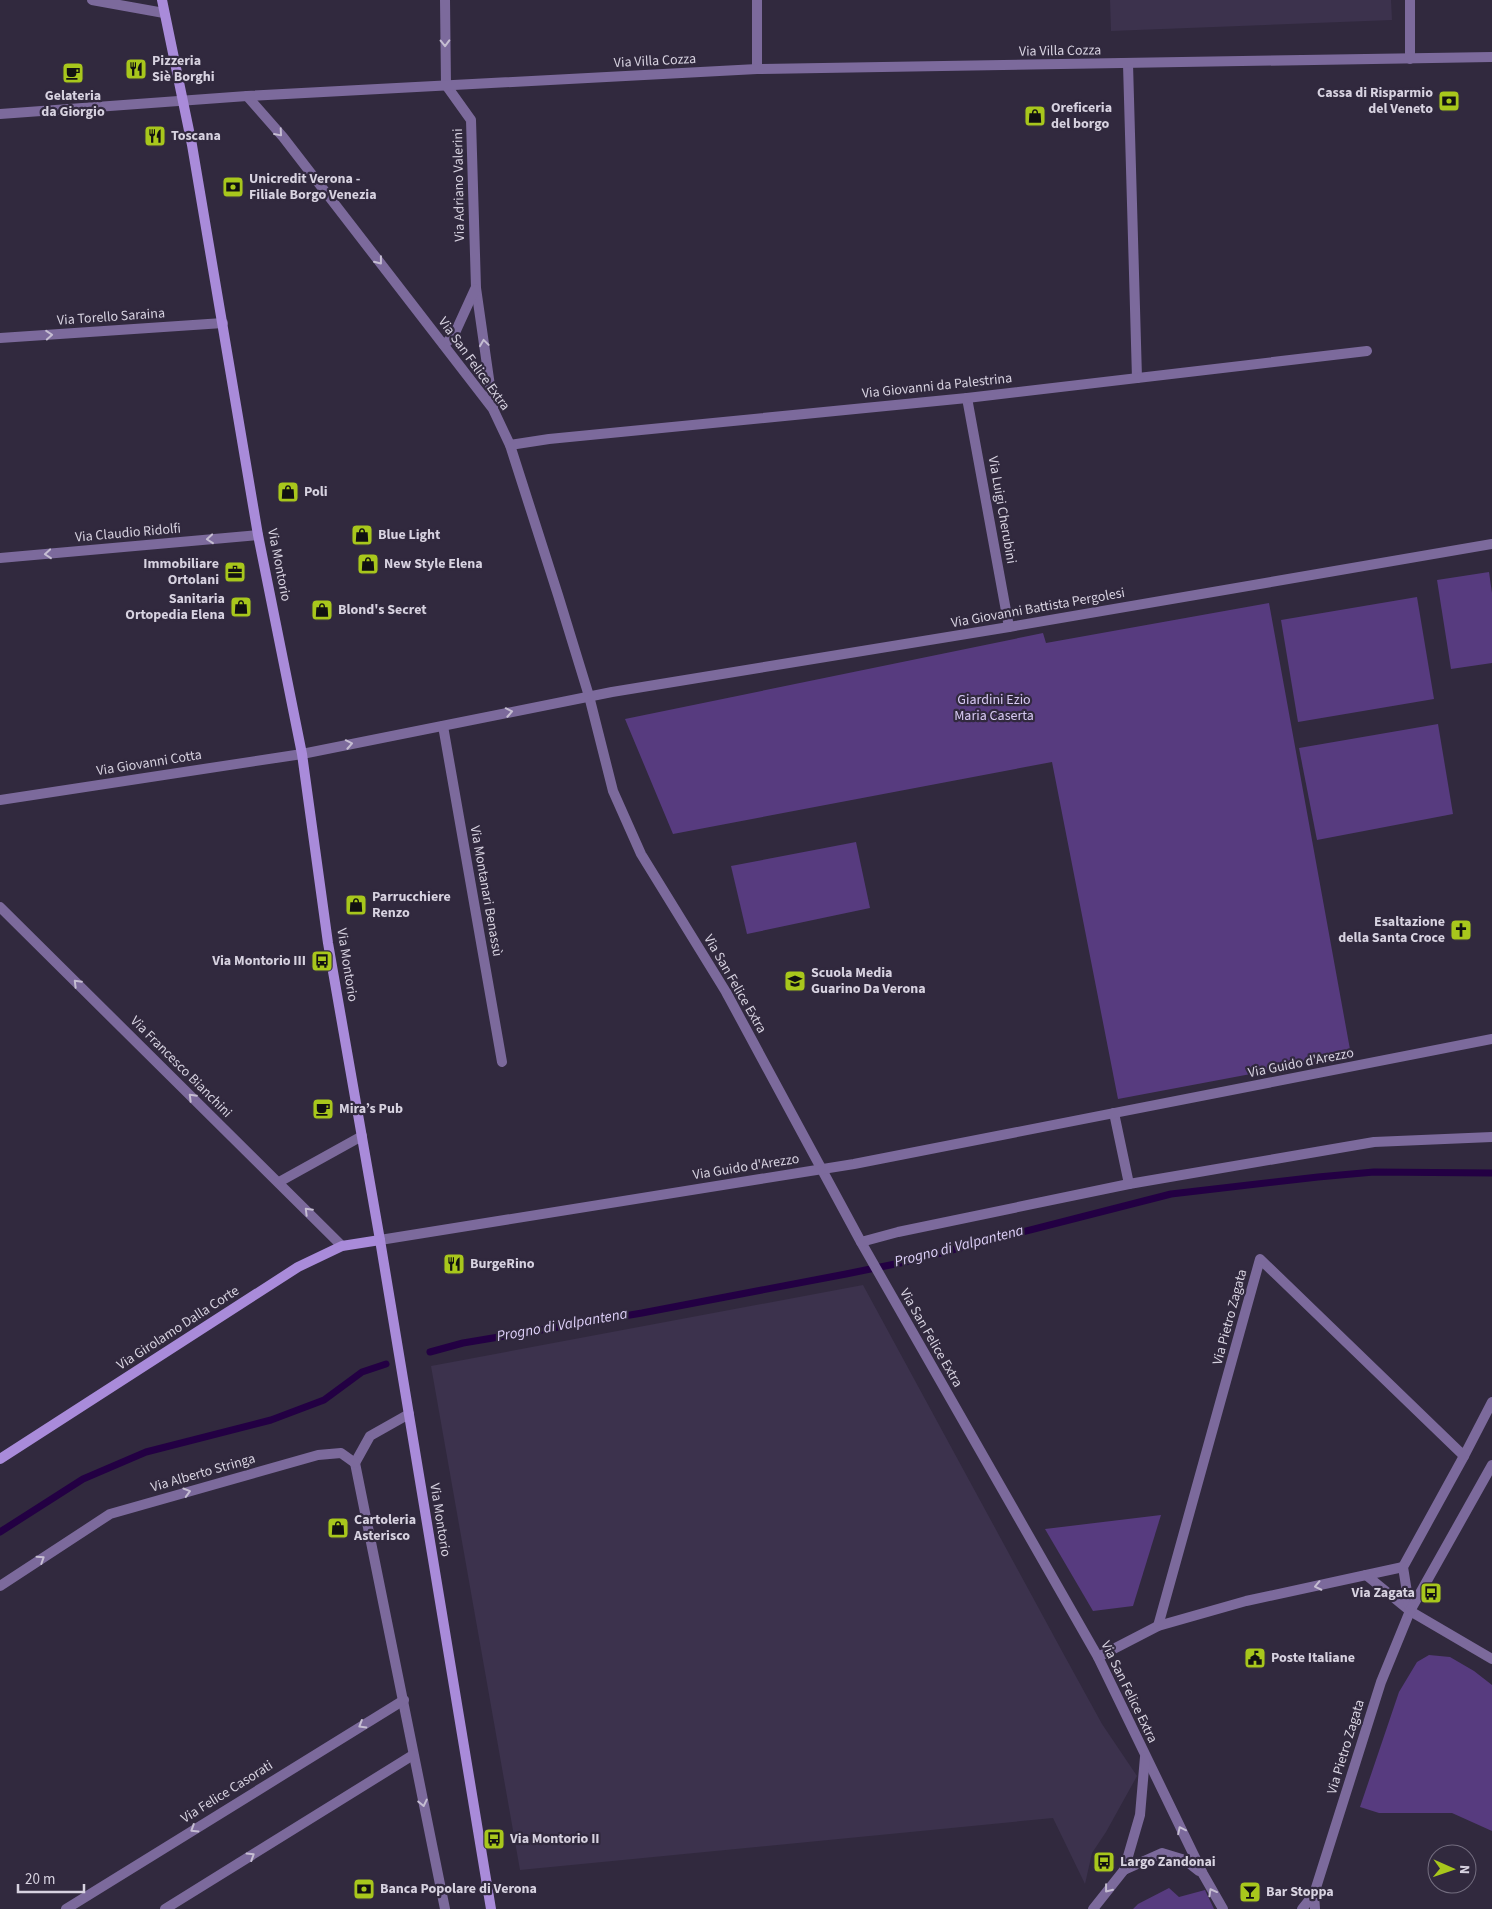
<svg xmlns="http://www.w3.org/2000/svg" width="1492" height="1909" viewBox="0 0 1492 1909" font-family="'Source Sans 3',sans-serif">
<rect width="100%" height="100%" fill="#31293e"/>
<!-- built -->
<g fill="#3c324d">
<path d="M 1110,0 L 1391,0 L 1392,20 L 1111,31 Z"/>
<path d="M 863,1285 L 1063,1653 L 1102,1724 L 1137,1776 L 1106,1832 L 1092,1853 L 1085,1884 L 1053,1818 L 520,1870 L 431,1366 Z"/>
</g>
<!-- green -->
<g fill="#573b7f">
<path d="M 1489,572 L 1492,593 L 1492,663 L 1451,669 L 1437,580 Z"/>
<path d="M 1417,597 L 1434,699 L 1298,722 L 1281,620 Z"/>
<path d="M 1269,603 L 1351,1055 L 1118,1099 L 1052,762 L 673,834 L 625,719 L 1043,633 L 1046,643 Z"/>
<path d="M 1438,724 L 1453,814 L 1317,840 L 1299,748 Z"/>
<path d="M 856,842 L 870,908 L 747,934 L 731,866 Z"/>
<path d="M 1161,1515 L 1133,1606 L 1093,1611 L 1045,1529 Z"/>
<path d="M 1429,1655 L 1450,1657 L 1474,1671 L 1492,1685 L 1492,1831 L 1452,1813 L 1379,1813 L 1360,1807 L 1399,1692 L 1417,1662 Z"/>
<path d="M 1169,1888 L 1179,1897 L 1205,1890 L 1214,1909 L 1133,1909 L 1138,1904 Z"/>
</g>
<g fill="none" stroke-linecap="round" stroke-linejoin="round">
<!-- stream -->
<g stroke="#230043" stroke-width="7">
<path d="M 430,1352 L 463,1343 L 642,1313 L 846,1274 L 905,1262 L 1171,1194 L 1318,1177 L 1374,1172 L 1492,1173"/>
<path d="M 0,1532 L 83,1479 L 146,1452 L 271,1420 L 324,1400 L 362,1372 L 386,1364"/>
</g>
<!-- street -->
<g stroke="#7c6a9c" stroke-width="10">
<path d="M 92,0 L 164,13"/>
<path d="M 445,0 L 446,85 L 471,120 L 476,288 L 493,407"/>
<path d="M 1410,0 L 1410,59"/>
<path d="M 1128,64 L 1137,378"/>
<path d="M 757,69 L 757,0"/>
<path d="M 247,96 L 283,137 L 493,409 L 510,445 L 558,595 L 589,696 L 613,791 L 641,854 L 726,992 L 861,1242 L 1098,1657 L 1203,1874 L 1223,1909"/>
<path d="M 0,114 L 247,96 L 757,69 L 1492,57"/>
<path d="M 0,338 L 223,323"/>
<path d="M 444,345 L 454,335 L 475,289"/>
<path d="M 967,398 L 1009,627"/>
<path d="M 510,445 L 549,439 L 967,398 L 1367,351"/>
<path d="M 0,558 L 258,535"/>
<path d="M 443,726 L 502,1062"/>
<path d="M 0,800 L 302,754 L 612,692 L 1009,627 L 1492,544"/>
<path d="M 0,907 L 342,1246"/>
<path d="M 1114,1113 L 1129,1184"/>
<path d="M 279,1182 L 362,1136"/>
<path d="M 380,1240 L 854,1164 L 1492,1039"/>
<path d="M 861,1242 L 898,1232 L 1129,1184 L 1374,1142 L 1492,1137"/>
<path d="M 355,1463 L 445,1909"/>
<path d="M 355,1463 L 370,1436 L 409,1414"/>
<path d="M 1366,1575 L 1410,1611 L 1492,1659"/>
<path d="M 0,1586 L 110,1514 L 318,1455 L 341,1453 L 355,1463"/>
<path d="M 1410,1611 L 1403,1567 L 1464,1456"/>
<path d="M 1158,1626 L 1260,1259 L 1464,1456 L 1492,1402"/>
<path d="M 1098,1657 L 1158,1626 L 1246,1601 L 1403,1567"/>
<path d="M 1124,1870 L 1162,1853 L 1185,1860 L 1199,1871"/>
<path d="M 66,1909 L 404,1700"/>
<path d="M 165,1909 L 413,1755"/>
<path d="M 1093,1909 L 1124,1870 L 1140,1815 L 1145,1757"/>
<path d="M 1302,1909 L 1314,1894"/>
<path d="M 1315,1909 L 1314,1894 L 1381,1682 L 1410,1611 L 1492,1465"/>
</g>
<!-- secondary -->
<g stroke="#a98bda" stroke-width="10">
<path d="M 162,0 L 192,145 L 258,535 L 302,754 L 328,943 L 380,1240 L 491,1909"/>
<path d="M 0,1459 L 298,1267 L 342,1246 L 380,1240"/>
</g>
</g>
<!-- one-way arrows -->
<defs><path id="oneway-chevron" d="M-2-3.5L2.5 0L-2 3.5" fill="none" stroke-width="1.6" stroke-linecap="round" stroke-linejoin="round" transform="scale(1.25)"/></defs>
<g stroke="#c5bdd2">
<use href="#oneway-chevron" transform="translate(445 43) rotate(89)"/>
<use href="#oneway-chevron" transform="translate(279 133) rotate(49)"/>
<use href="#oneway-chevron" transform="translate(379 261) rotate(52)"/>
<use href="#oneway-chevron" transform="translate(49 335) rotate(-4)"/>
<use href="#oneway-chevron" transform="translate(484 343) rotate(-98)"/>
<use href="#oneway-chevron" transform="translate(210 539) rotate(175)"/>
<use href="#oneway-chevron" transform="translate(48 554) rotate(175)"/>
<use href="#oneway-chevron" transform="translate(509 712) rotate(-11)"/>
<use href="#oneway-chevron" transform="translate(349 744) rotate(-11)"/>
<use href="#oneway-chevron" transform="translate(77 983) rotate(-135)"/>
<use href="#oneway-chevron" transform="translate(192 1097) rotate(-135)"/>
<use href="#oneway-chevron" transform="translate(308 1211) rotate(-135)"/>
<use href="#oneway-chevron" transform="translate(187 1492) rotate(-16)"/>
<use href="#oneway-chevron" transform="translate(41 1559) rotate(-33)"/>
<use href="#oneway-chevron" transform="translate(1318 1586) rotate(168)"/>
<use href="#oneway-chevron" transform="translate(362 1725) rotate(149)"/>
<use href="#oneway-chevron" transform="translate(423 1803) rotate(78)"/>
<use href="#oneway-chevron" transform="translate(194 1829) rotate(148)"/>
<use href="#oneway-chevron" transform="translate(1181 1830) rotate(-116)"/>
<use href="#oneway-chevron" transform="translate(251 1856) rotate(-32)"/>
<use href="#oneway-chevron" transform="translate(1108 1889) rotate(128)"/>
<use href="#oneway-chevron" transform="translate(1212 1892) rotate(-119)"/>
</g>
<!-- icons -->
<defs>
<g id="restaurant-square" transform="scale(1.125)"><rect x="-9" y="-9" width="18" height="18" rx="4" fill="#a8c71c" stroke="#31293e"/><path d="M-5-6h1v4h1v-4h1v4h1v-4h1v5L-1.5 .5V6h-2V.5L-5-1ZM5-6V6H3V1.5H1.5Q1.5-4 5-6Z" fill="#111"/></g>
<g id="cafe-square" transform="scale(1.125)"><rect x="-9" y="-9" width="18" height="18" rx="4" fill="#a8c71c" stroke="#31293e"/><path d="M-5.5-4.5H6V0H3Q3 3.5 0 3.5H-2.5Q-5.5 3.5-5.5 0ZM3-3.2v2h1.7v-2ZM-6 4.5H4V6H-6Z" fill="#111"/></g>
<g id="bank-square" transform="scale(1.125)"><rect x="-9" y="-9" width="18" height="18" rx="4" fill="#a8c71c" stroke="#31293e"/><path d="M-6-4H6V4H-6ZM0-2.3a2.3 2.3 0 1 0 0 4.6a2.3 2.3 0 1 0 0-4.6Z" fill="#111"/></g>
<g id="shop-square" transform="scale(1.125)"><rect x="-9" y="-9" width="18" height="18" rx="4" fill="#a8c71c" stroke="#31293e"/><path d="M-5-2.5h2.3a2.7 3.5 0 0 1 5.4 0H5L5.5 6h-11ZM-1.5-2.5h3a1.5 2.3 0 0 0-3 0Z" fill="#111"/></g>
<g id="office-square" transform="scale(1.125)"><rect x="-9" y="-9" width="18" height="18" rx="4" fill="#a8c71c" stroke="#31293e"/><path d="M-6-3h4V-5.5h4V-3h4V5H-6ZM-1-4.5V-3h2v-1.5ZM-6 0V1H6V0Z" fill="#111"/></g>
<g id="church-square" transform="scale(1.125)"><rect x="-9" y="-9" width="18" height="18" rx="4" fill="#a8c71c" stroke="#31293e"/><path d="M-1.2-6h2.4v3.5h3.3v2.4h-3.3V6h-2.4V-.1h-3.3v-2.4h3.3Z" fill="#111"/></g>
<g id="bus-square" transform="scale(1.125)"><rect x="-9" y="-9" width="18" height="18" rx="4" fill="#a8c71c" stroke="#31293e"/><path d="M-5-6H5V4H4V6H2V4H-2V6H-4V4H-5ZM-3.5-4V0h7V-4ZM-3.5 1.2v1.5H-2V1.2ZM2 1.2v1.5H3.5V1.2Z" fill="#111"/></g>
<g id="school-square" transform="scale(1.125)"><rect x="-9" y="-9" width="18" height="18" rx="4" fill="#a8c71c" stroke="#31293e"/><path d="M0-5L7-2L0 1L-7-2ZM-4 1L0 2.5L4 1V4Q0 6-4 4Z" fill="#111"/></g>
<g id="civic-square" transform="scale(1.125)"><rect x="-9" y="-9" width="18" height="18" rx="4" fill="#a8c71c" stroke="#31293e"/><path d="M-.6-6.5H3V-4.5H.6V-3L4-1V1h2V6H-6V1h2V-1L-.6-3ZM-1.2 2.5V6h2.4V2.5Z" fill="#111"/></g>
<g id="bar-square" transform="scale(1.125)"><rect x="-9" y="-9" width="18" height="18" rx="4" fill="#a8c71c" stroke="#31293e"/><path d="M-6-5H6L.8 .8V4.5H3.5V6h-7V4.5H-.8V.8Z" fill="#111"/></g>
</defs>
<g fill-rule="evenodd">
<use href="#restaurant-square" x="136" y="69"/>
<use href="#cafe-square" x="73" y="73"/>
<use href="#bank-square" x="1449" y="101"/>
<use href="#shop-square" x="1035" y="116"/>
<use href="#restaurant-square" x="155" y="136"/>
<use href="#bank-square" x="233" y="187"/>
<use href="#shop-square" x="288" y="492"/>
<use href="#shop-square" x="362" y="535"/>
<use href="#shop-square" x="368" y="564"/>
<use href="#office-square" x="235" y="572"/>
<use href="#shop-square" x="241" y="607"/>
<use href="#shop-square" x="322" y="610"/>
<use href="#shop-square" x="356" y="905"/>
<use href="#church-square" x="1461" y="930"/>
<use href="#bus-square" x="322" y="961"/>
<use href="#school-square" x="795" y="981"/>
<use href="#cafe-square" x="323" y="1109"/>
<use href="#restaurant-square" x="454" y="1264"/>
<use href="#shop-square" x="338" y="1528"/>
<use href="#bus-square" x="1431" y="1593"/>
<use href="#civic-square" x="1255" y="1658"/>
<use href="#bus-square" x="494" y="1839"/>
<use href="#bus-square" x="1104" y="1862"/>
<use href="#bank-square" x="364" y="1889"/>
<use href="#bar-square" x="1250" y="1892"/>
</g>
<g text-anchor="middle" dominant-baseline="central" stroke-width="4.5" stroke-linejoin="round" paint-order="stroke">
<!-- street labels -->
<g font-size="14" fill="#d7d2e0" stroke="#31293e">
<text transform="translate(1060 51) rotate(-1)">Via Villa Cozza</text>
<text transform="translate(655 61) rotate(-3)">Via Villa Cozza</text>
<text transform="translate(459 185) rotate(-91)">Via Adriano Valerini</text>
<text transform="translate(111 317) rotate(-4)">Via Torello Saraina</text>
<text transform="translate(474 364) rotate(54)">Via San Felice Extra</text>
<text transform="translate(937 386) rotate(-6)">Via Giovanni da Palestrina</text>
<text transform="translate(1002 510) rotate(80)">Via Luigi Cherubini</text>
<text transform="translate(128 533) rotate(-5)">Via Claudio Ridolfi</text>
<text transform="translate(279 565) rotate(79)">Via Montorio</text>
<text transform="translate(1038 608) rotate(-10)">Via Giovanni Battista Pergolesi</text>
<text transform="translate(149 763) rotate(-9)">Via Giovanni Cotta</text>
<text transform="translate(486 891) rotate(80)">Via Montanari Benassù</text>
<text transform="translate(347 965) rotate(81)">Via Montorio</text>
<text transform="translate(735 984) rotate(60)">Via San Felice Extra</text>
<text transform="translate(1301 1063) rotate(-11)">Via Guido d'Arezzo</text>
<text transform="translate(181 1067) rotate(45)">Via Francesco Bianchini</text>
<text transform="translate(746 1167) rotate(-9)">Via Guido d'Arezzo</text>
<text transform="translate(1230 1317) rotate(-75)">Via Pietro Zagata</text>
<text transform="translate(178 1328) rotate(-33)">Via Girolamo Dalla Corte</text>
<text transform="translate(931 1338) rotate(60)">Via San Felice Extra</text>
<text transform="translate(203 1473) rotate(-16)">Via Alberto Stringa</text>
<text transform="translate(440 1520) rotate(81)">Via Montorio</text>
<text transform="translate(1129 1692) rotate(64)">Via San Felice Extra</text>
<text transform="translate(1346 1747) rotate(-73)">Via Pietro Zagata</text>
<text transform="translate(227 1792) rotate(-32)">Via Felice Casorati</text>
</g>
<!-- poi labels -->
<g font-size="14" font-weight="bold" fill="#d7d2e0" stroke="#31293e" text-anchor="start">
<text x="152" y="61">Pizzeria<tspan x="152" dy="16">Siè Borghi</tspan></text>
<text x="1433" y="93" text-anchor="end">Cassa di Risparmio<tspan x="1433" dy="16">del Veneto</tspan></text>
<text x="73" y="96" text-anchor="middle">Gelateria<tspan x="73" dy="16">da Giorgio</tspan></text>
<text x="1051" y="108">Oreficeria<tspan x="1051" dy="16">del borgo</tspan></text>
<text x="171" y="136">Toscana</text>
<text x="249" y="179">Unicredit Verona -<tspan x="249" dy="16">Filiale Borgo Venezia</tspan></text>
<text x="304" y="492">Poli</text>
<text x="378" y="535">Blue Light</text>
<text x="219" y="564" text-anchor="end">Immobiliare<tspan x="219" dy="16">Ortolani</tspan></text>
<text x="384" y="564">New Style Elena</text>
<text x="225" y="599" text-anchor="end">Sanitaria<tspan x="225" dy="16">Ortopedia Elena</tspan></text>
<text x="338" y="610">Blond's Secret</text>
<text x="372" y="897">Parrucchiere<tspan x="372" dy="16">Renzo</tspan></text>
<text x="1445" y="922" text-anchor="end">Esaltazione<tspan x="1445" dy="16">della Santa Croce</tspan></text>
<text x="306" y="961" text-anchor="end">Via Montorio III</text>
<text x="811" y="973">Scuola Media<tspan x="811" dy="16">Guarino Da Verona</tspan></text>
<text x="339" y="1109">Mira’s Pub</text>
<text x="470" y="1264">BurgeRino</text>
<text x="354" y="1520">Cartoleria<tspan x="354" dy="16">Asterisco</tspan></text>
<text x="1415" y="1593" text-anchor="end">Via Zagata</text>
<text x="1271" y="1658">Poste Italiane</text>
<text x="510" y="1839">Via Montorio II</text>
<text x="1120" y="1862">Largo Zandonai</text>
<text x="380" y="1889">Banca Popolare di Verona</text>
<text x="1266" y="1892">Bar Stoppa</text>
</g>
<!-- park labels -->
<g font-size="14" fill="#d8caf3" stroke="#31293e">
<text x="994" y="700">Giardini Ezio<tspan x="994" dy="16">Maria Caserta</tspan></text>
</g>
<!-- water labels -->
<g font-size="15" font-style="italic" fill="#ded0f9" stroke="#31293e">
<text transform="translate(959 1246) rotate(-14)">Progno di Valpantena</text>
<text transform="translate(562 1325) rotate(-10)">Progno di Valpantena</text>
</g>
</g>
<!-- north arrow -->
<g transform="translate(1452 1869) rotate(92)"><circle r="24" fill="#31293e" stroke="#736d7f"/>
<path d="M0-4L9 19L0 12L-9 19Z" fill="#a8c71c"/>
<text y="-8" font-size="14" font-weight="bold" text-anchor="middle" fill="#d7d2e0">N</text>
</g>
<!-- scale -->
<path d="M18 1884v8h66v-8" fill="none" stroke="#d7d2e0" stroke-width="2.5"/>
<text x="25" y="1884" font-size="15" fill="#d7d2e0" stroke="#31293e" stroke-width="4" paint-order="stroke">20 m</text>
</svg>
